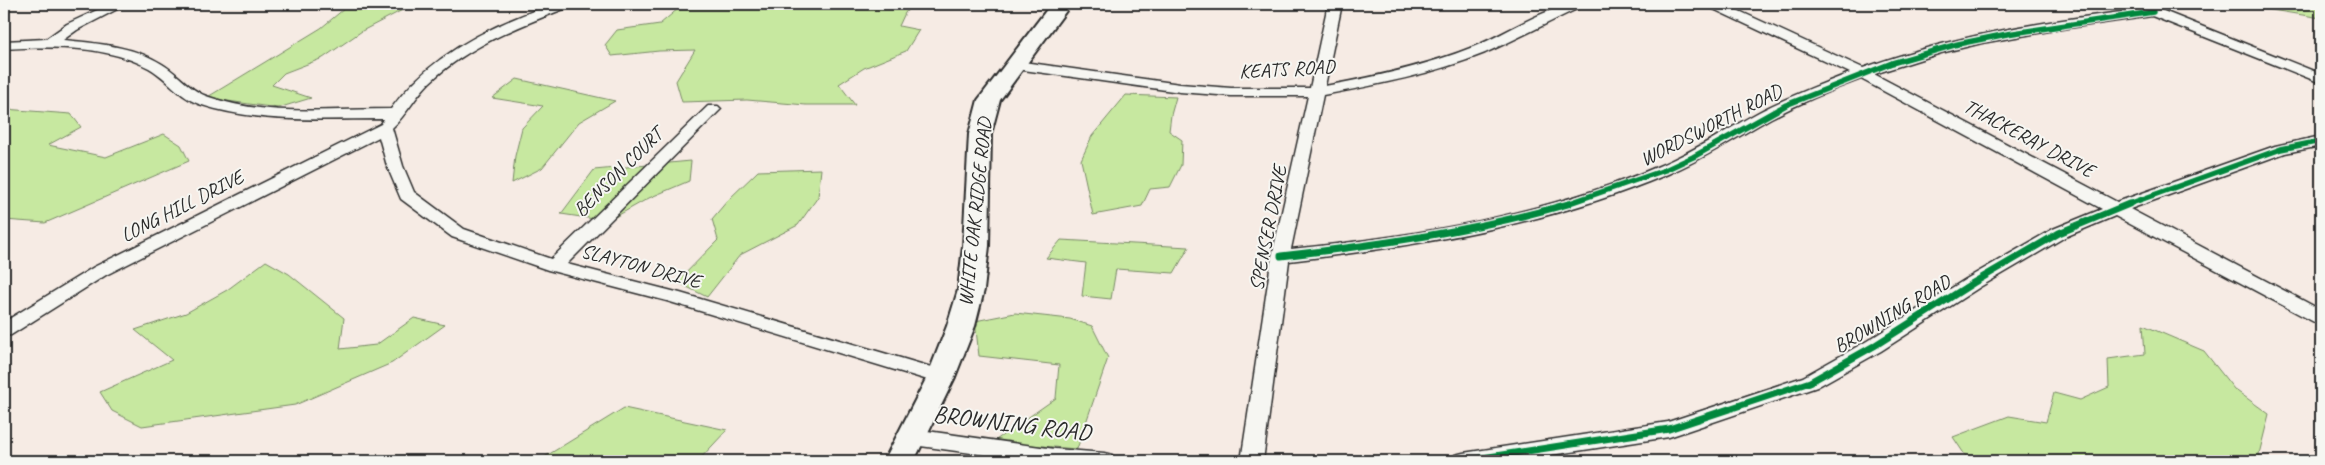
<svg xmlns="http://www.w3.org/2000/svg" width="2325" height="465" viewBox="0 0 2325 465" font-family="Caveat,sans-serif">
<rect width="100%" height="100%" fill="#f6ebe4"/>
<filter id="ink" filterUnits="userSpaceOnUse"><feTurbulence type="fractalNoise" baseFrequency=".02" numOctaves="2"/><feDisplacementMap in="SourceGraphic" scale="10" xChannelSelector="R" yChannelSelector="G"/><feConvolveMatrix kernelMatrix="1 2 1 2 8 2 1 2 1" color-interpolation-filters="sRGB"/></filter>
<g filter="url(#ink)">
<!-- green -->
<g fill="#c7e8a0" stroke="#798a66">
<path d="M 350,4 L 414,4 L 362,31 L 323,58 L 284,73 L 272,85 L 311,98 L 278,108 L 206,98 L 321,28 Z"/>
<path d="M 693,4 L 912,4 L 905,13 L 899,26 L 919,30 L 906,51 L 864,68 L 839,84 L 855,105 L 806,105 L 747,100 L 682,102 L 676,81 L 695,50 L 659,51 L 612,56 L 605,45 L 617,30 L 660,24 L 679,8 Z"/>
<path d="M 2241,4 L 2321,4 L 2321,18 L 2247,6 Z"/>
<path d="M 517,79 L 615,101 L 579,122 L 542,168 L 512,183 L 515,156 L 522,128 L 543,106 L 492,98 Z"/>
<path d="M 1126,95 L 1176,97 L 1171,115 L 1169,131 L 1182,140 L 1181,165 L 1170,187 L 1150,189 L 1142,206 L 1093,215 L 1081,160 L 1092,136 Z"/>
<path d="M 4,109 L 71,114 L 81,127 L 48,145 L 106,157 L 164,134 L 181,145 L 189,161 L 45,223 L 4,220 Z"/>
<path d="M 691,161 L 689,181 L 649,198 L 608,221 L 561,214 L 594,170 Z"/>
<path d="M 821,169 L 818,197 L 798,225 L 740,255 L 707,297 L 677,282 L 718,240 L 712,219 L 728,200 L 758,171 Z"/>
<path d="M 1061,240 L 1189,247 L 1174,273 L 1116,269 L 1111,299 L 1082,296 L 1086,263 L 1046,258 Z"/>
<path d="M 266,261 L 289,274 L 344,318 L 340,349 L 376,345 L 414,318 L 445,325 L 392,363 L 295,405 L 142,426 L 112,411 L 100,392 L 172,360 L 135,330 L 186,313 L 227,290 Z"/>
<path d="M 1015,313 L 1070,319 L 1092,326 L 1108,358 L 1077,449 L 993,442 L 1056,398 L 1059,365 L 979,356 L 975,321 Z"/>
<path d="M 2143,325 L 2204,351 L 2234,389 L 2269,414 L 2259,454 L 2263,461 L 1969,461 L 1953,437 L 2009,416 L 2046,422 L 2054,393 L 2080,400 L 2109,387 L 2108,359 L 2145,354 Z"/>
<path d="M 624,408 L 727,430 L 698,461 L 538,461 Z"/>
</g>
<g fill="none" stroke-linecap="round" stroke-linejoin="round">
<!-- street casing -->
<g stroke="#2b2b2b" stroke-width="3">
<g id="street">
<path d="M 110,4 L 127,4 L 77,30 L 63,40 C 96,43 134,46 162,64 C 179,74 190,91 209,97 C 266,117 331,109 391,109 C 422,66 467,38 516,18 C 535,10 549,4 571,4 L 569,7 C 519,26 468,46 429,83 C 415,97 406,115 392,128 L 403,166 L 414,192 L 464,229 L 551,259 L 708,106 L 718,106 L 721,109 L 718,112 L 567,264 L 680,293 L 948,372 L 951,377 L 948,382 L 941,384 L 667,301 L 548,270 L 452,237 L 401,199 L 387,166 L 379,137 L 106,275 L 11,335 L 4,336 L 4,322 L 94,267 L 381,124 L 384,119 C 322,119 259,124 199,104 C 179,97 167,78 149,68 C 106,45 51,46 4,49 L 4,41 L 46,39 L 67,24 Z"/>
<path d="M 1328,4 L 1342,4 L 1325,86 C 1375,77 1426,66 1473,47 C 1505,35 1551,2 1583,4 L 1581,7 C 1549,22 1517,39 1485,53 C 1433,74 1377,85 1323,95 L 1291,249 C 1416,236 1543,216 1659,166 C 1695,151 1726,130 1759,112 C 1788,97 1819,85 1850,73 L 1709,7 L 1707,4 L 1724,4 L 1863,68 C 1951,36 2044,21 2137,10 L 2134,7 L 2136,4 L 2146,4 L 2321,74 L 2321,83 L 2152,16 L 2055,30 L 1982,43 L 1941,53 L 1874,74 L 2117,202 L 2275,146 L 2321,136 L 2321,146 L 2285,153 L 2130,209 L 2321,310 L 2321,324 L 2314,322 L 2115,216 L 2065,237 L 1980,287 L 1881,351 L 1817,387 L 1669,437 L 1512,461 L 1452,461 L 1455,455 L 1463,453 L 1668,422 L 1803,377 L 1867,341 L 1966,279 L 2053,229 L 2102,209 L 1861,79 C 1831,90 1800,103 1771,118 C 1737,137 1704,159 1668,174 C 1548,225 1418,246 1289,261 L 1263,461 L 1241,461 L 1272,256 L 1308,96 L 1231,96 L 1180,92 L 1016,69 L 1009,65 L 1016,61 L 1180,84 L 1231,88 L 1310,88 Z"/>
<path d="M 913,429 L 1055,449 L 1104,453 L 1112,455 L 1115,461 L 1029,461 L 913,445 L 906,442 L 902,437 L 906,432 Z"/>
</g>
</g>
<!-- secondary casing -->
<g stroke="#2b2b2b" stroke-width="4">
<path id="secondary" d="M 1051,4 L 1071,4 L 1000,100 L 991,134 L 989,246 L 984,290 L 975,326 L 955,377 L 914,461 L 884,461 L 927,377 L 947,326 L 958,290 L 963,246 L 969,134 L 978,100 Z"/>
</g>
<!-- street -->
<use href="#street" fill="#f6f6f2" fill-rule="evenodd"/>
<!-- secondary -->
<use href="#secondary" fill="#f6f6f2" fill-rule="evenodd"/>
<!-- cycleway-far1 casing -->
<g stroke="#f6f6f2" stroke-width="8">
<g id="cycleway-far1">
<path d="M 1564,205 L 1665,170 L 1693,157 L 1786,105 L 1892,63 L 1958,44 L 2007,34 L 2153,12"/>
<path d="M 2126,205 L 2281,149 L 2321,141"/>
</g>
</g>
<!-- cycleway casing -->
<g stroke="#f6f6f2" stroke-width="10">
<g id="cycleway">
<path d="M 1281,256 C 1378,245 1474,231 1568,204"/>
<path d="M 1463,461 L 1669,429 L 1810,382 L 1874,346 L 1973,283 L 2059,233 L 2129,204"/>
</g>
</g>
<!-- cycleway-far1 -->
<use href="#cycleway-far1" stroke="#00873e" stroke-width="5.5"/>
<!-- cycleway -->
<use href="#cycleway" stroke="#00873e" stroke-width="7"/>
</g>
</g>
<g text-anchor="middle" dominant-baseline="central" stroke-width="4" stroke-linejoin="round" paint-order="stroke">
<!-- street labels -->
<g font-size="20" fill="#2b2b2b" stroke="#f6f6f2">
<text transform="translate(1287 69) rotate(-3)">KEATS ROAD</text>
<text transform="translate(1711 125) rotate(-27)">WORDSWORTH ROAD</text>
<text transform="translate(2029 138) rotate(28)">THACKERAY DRIVE</text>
<text transform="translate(618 172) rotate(-45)">BENSON COURT</text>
<text transform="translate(182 206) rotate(-27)">LONG HILL DRIVE</text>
<text transform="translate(975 212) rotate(-84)">WHITE OAK RIDGE ROAD</text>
<text transform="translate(1268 228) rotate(-79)">SPENSER DRIVE</text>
<text transform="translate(641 266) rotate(15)">SLAYTON DRIVE</text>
<text transform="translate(1892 314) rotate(-31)">BROWNING ROAD</text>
</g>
<!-- near-street labels -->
<g font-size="24" fill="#2b2b2b" stroke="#f6f6f2">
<text transform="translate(1012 423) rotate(7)">BROWNING ROAD</text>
</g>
</g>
<!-- margin -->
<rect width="2325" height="465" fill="none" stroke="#f6f6f2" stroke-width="20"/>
<rect x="10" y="10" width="2305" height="445" fill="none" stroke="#2b2b2b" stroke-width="2" filter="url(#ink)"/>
</svg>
